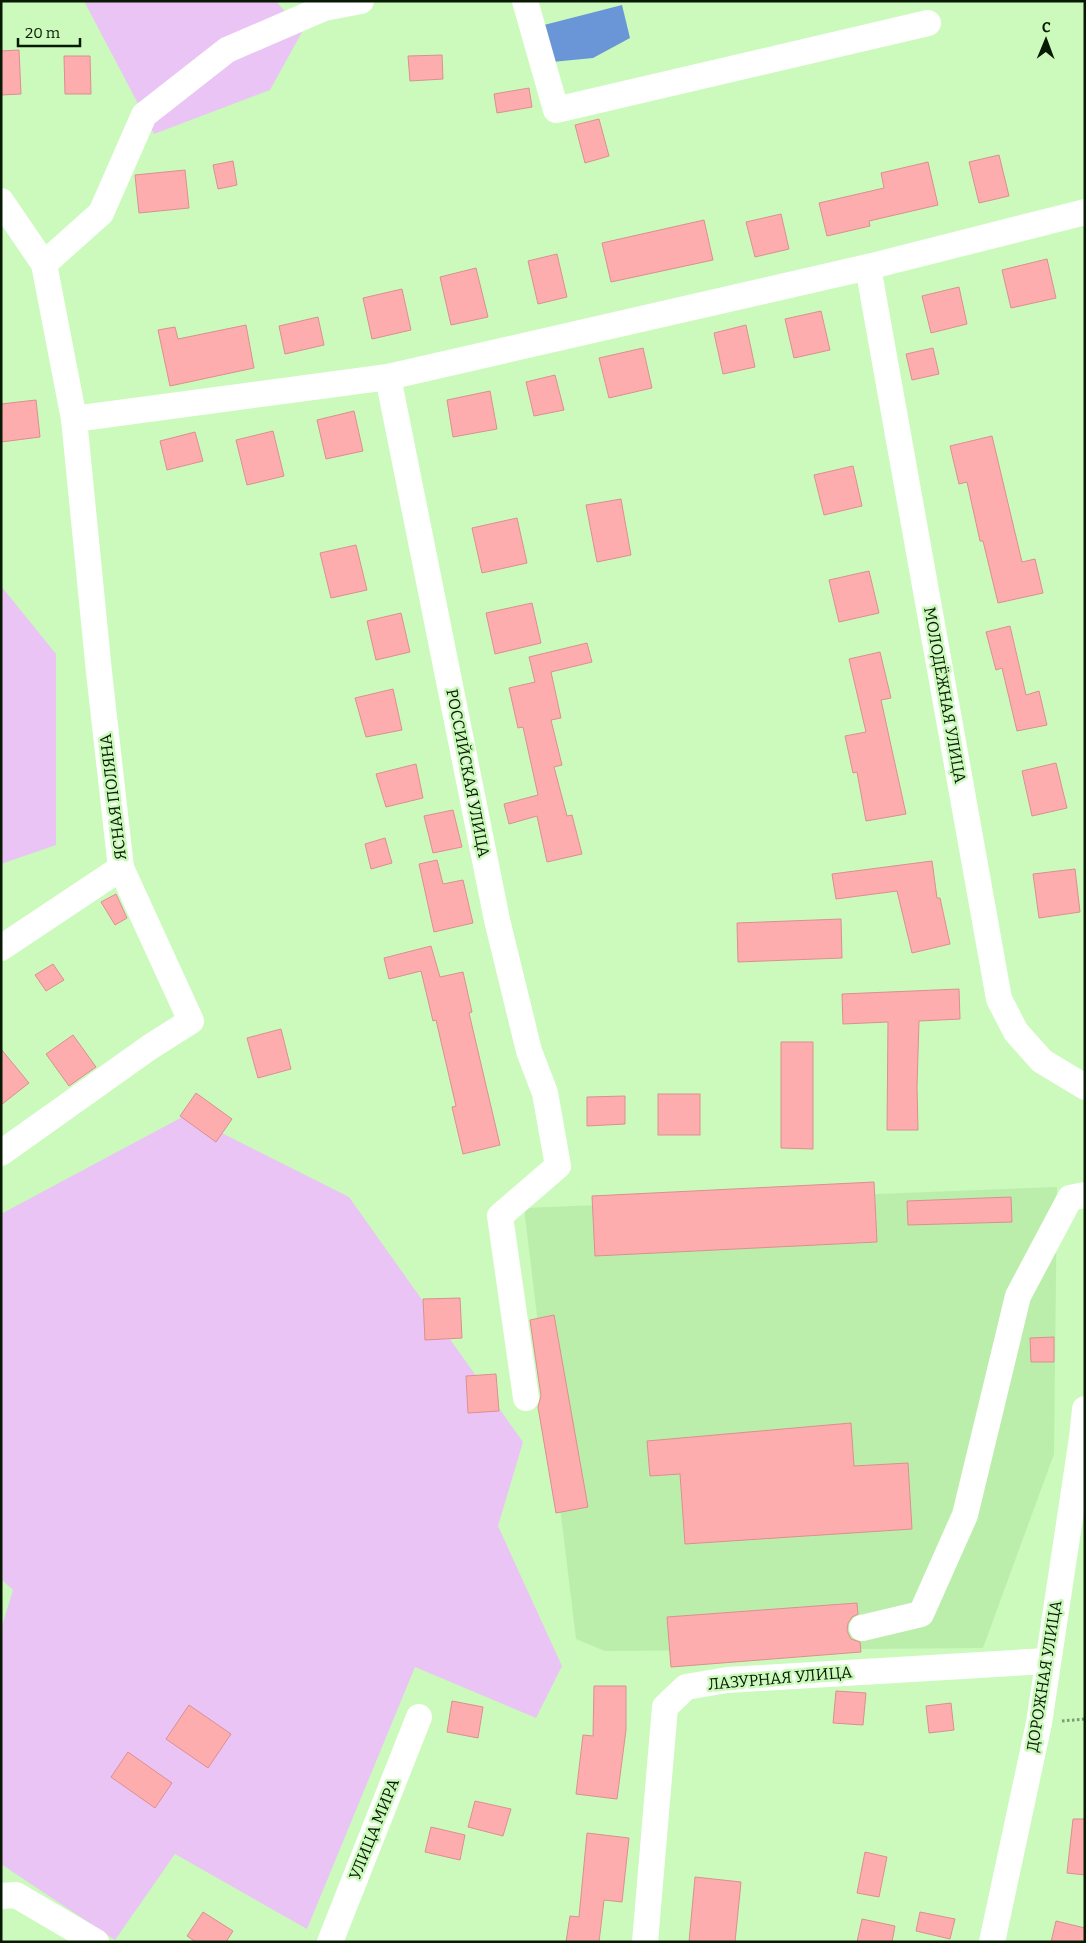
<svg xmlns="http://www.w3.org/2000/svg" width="1086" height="1943" viewBox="0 0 1086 1943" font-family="Bitter,serif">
<rect width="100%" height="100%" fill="#cbfabc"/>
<!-- built -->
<path fill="#bbeeab" d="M 1057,1187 L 1054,1454 L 983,1648 L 605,1651 L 576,1639 L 524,1208 Z"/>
<!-- green -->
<g fill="#eac4f5">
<path d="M 84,1 L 276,1 L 302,32 L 270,90 L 154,134 Z"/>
<path d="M 1,586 L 56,654 L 56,845 L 1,864 Z"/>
<path d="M 186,1115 L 349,1197 L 523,1442 L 498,1526 L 562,1666 L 536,1718 L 415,1667 L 307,1929 L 175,1854 L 115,1940 L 1,1864 L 1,1629 L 13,1590 L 1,1579 L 1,1214 Z"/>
</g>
<!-- water -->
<path fill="#6a95d7" d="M 622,5 L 630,38 L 593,58 L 552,62 L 544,25 Z"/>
<!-- building -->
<g fill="#fdadae" stroke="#dc8f90">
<path d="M 19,50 L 21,94 L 1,95 L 1,51 Z"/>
<path d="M 442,55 L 443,79 L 410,81 L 408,56 Z"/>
<path d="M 64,56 L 90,56 L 91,94 L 65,94 Z"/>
<path d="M 529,88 L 532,107 L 497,113 L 494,94 Z"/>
<path d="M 599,119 L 609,156 L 585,163 L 575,125 Z"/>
<path d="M 999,155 L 1009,196 L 979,203 L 969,162 Z"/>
<path d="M 233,161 L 237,185 L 218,189 L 213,165 Z"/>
<path d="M 928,162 L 938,205 L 869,221 L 870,226 L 827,236 L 819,203 L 884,188 L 881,173 Z"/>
<path d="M 185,170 L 189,208 L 139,213 L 135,175 Z"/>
<path d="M 781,214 L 789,249 L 755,257 L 746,222 Z"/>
<path d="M 704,220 L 713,260 L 611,282 L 602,243 Z"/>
<path d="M 557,254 L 567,297 L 538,304 L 528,261 Z"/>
<path d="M 1047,259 L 1056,298 L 1011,308 L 1002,270 Z"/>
<path d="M 476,268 L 488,317 L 451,325 L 440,277 Z"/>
<path d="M 959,287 L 967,324 L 931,333 L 922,296 Z"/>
<path d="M 402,289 L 411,330 L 372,339 L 363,298 Z"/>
<path d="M 821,311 L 830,350 L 794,358 L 785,319 Z"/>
<path d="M 318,317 L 324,345 L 285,354 L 279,326 Z"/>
<path d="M 246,325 L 254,368 L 170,386 L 158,330 L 175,327 L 178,339 Z"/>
<path d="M 746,325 L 755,367 L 723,374 L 714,333 Z"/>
<path d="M 643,348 L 652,388 L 609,398 L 599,358 Z"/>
<path d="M 933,348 L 939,374 L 912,380 L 906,354 Z"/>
<path d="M 555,375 L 564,410 L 534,416 L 526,382 Z"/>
<path d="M 490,391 L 497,429 L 453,437 L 447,400 Z"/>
<path d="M 36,400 L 40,437 L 1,442 L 1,404 Z"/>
<path d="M 354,411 L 363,451 L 326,459 L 317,420 Z"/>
<path d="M 273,431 L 284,476 L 247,485 L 236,440 Z"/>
<path d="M 195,432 L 203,461 L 167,470 L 160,441 Z"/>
<path d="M 992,436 L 1022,562 L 1035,559 L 1043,593 L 998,603 L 983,541 L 980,541 L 967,482 L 959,484 L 950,446 Z"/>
<path d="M 853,466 L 862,506 L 824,515 L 814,475 Z"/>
<path d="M 621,499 L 631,555 L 597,562 L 586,505 Z"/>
<path d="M 517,518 L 527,563 L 482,573 L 472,528 Z"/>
<path d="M 356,545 L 367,590 L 331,598 L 320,553 Z"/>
<path d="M 869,571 L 879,613 L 839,622 L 829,580 Z"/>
<path d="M 532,603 L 541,643 L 495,654 L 486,613 Z"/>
<path d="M 401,613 L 410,652 L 376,660 L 367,621 Z"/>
<path d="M 1010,626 L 1026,695 L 1039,691 L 1047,725 L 1017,731 L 1002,668 L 996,670 L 986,632 Z"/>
<path d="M 587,643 L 592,662 L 551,672 L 561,718 L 551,720 L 562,765 L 554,767 L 567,816 L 572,815 L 582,854 L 547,862 L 537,816 L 509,824 L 504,804 L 538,795 L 523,727 L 518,728 L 509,688 L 535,682 L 529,657 Z"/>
<path d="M 880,652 L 891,698 L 881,700 L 906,814 L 866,821 L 857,772 L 853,773 L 845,736 L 866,732 L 849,659 Z"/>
<path d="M 393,689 L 402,730 L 366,737 L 355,698 Z"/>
<path d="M 1056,763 L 1067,808 L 1032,816 L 1022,771 Z"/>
<path d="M 416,764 L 423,798 L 386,807 L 376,774 Z"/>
<path d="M 453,810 L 462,847 L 433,853 L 424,816 Z"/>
<path d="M 385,838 L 392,863 L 371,869 L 365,844 Z"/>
<path d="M 437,860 L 443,884 L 463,880 L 473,923 L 434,932 L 419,864 Z"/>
<path d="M 932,861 L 937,898 L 940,898 L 950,944 L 912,953 L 897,891 L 836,899 L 832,874 Z"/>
<path d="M 1075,869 L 1080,912 L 1039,918 L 1033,874 Z"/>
<path d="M 116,894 L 127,918 L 115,925 L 101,902 Z"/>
<path d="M 841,919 L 842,958 L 738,962 L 737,923 Z"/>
<path d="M 431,946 L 440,977 L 463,972 L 472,1012 L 469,1013 L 500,1145 L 463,1154 L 452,1107 L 456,1106 L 436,1020 L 433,1021 L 421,971 L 389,979 L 384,958 Z"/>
<path d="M 53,964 L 64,980 L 46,991 L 35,975 Z"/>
<path d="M 959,989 L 960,1019 L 919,1021 L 917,1087 L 918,1130 L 887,1130 L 888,1022 L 843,1024 L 842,994 Z"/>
<path d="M 281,1029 L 291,1069 L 258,1078 L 247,1038 Z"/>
<path d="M 73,1035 L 96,1067 L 69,1086 L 46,1054 Z"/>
<path d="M 781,1042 L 813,1042 L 813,1149 L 781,1148 Z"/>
<path d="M 1,1049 L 29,1083 L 1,1105 Z"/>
<path d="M 196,1093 L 232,1119 L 216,1142 L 180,1116 Z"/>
<rect x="658" y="1094" width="42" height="41"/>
<path d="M 625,1096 L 625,1124 L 587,1126 L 587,1097 Z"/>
<path d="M 874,1182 L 877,1242 L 595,1256 L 592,1196 Z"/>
<path d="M 1011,1197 L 1012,1222 L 908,1225 L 907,1201 Z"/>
<path d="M 460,1298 L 462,1338 L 425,1340 L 423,1299 Z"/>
<path d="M 554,1315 L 588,1507 L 556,1513 L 538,1407 L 541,1396 L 530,1320 Z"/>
<path d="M 1054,1337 L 1054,1362 L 1031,1362 L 1030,1338 Z"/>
<path d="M 496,1374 L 499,1411 L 468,1413 L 466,1376 Z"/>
<path d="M 851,1423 L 854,1466 L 908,1463 L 912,1529 L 685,1544 L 680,1474 L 650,1476 L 647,1441 Z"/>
<path d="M 857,1603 L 858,1614 L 852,1617 L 848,1623 L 847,1631 L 851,1639 L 860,1642 L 861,1652 L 671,1667 L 667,1617 Z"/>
<path d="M 594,1686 L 626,1686 L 626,1730 L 617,1799 L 576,1794 L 583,1735 L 593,1736 Z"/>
<path d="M 836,1691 L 866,1693 L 863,1725 L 833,1723 Z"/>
<path d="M 452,1701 L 483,1707 L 478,1738 L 447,1732 Z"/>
<path d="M 951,1703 L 954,1730 L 929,1733 L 926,1706 Z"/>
<path d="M 189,1705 L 231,1734 L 208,1768 L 166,1739 Z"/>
<path d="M 128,1752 L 172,1783 L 155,1808 L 111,1777 Z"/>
<path d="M 475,1801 L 511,1809 L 503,1836 L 468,1827 Z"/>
<path d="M 1073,1819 L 1085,1819 L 1085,1875 L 1067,1873 Z"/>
<path d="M 431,1827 L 465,1835 L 460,1860 L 425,1852 Z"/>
<path d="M 587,1833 L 629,1838 L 622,1902 L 604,1900 L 599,1942 L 566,1942 L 570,1916 L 579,1917 Z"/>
<path d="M 865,1852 L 887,1857 L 879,1897 L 857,1893 Z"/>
<path d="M 695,1877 L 741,1882 L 735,1942 L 689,1942 Z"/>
<path d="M 203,1912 L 233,1931 L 226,1942 L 196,1942 L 187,1936 Z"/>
<path d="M 920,1912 L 955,1919 L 950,1939 L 916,1931 Z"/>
<path d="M 862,1919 L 895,1926 L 892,1942 L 857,1942 Z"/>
<path d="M 1056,1921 L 1085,1928 L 1085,1942 L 1051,1942 Z"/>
</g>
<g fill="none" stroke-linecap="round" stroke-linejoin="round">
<!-- path -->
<path stroke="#7a9c6f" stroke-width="3" stroke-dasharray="2.5 2.5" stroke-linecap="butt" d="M 1062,1721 L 1085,1719"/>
<!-- minor -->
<g stroke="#fff" stroke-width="26">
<path d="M 525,1 L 556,110 L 928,23"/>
<path d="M 1,201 L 44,264"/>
<path d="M 868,267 L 999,999 L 1016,1032 L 1042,1061 L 1085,1087"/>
<path d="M 388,377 L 497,920 L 529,1051 L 545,1093 L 558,1166 L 500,1216 L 526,1398"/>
<path d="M 74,419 L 388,377 L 868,267 L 1085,212"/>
<path d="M 1,948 L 121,868"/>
<path d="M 1,1153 L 150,1047 L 191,1021 L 121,868 L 99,672 L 74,419 L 44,264 L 101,213 L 144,115 L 227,50 L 324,8 L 361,1"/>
<path d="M 862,1628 L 921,1614 L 965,1515 L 1018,1296 L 1070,1198 L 1085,1195"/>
<path d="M 1,1896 L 16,1895 L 96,1942"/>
<path d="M 330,1942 L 419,1717"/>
<path d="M 645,1942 L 665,1707 L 686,1687 L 727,1680 L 1047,1661"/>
<path d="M 992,1942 L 1039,1723 L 1082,1438 L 1085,1409"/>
</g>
</g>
<g text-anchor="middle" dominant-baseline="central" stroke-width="5" stroke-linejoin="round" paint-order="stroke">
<!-- street labels -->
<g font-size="16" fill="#091a04" stroke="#cbfabc">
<text transform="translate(945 695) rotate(80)">МОЛОДЁЖНАЯ УЛИЦА</text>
<text transform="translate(468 773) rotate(79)">РОССИЙСКАЯ УЛИЦА</text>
<text transform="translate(113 797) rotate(-97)">ЯСНАЯ ПОЛЯНА</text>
<text transform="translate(1044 1676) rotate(-81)">ДОРОЖНАЯ УЛИЦА</text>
<text transform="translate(780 1678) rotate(-5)">ЛАЗУРНАЯ УЛИЦА</text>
<text transform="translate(374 1829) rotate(-68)">УЛИЦА МИРА</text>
</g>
</g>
<!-- border -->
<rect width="1086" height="1943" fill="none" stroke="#091a04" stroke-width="5"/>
<!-- north arrow -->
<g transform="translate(1046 40) rotate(1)" stroke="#cbfabc" stroke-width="4" paint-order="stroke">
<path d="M0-4L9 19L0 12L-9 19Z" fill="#091a04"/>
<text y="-8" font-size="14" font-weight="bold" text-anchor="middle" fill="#091a04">С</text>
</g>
<!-- scale -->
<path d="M18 38v8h62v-8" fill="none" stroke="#091a04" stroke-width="2.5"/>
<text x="25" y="38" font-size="15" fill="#091a04" stroke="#cbfabc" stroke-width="4" paint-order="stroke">20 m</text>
</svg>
